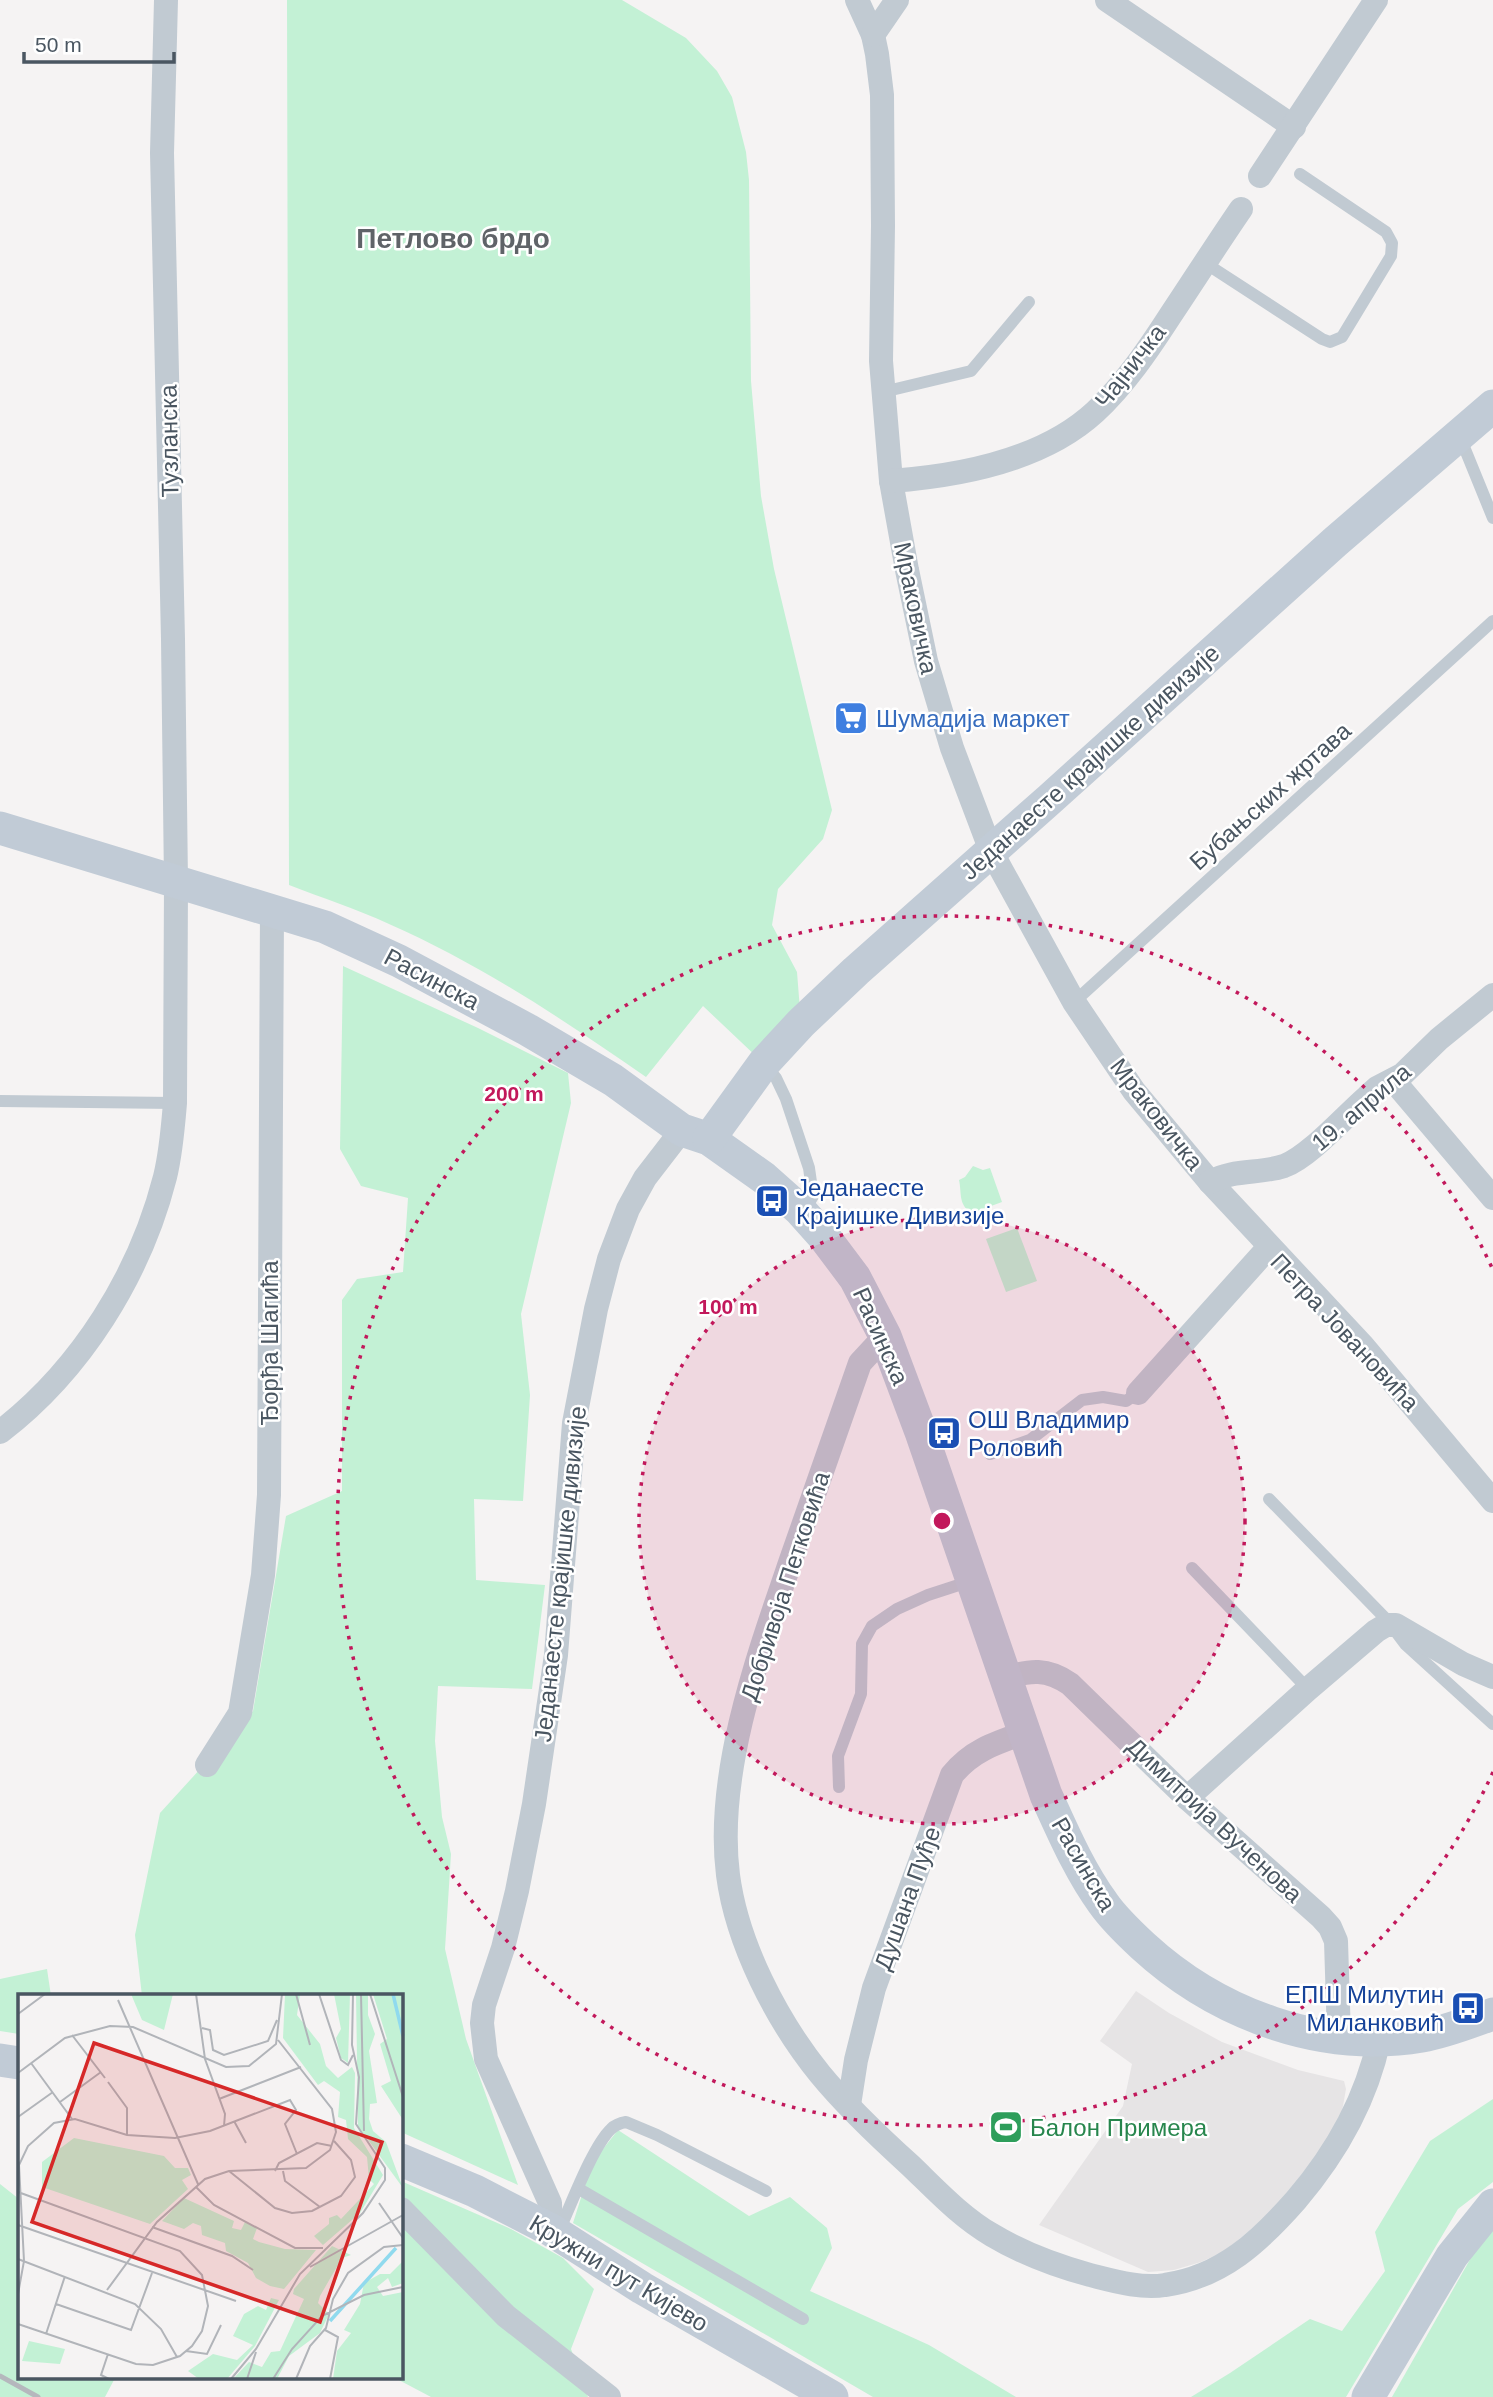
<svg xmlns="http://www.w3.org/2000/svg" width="1493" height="2397" viewBox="0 0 1493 2397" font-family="Arial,sans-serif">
<rect width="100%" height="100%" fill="#f5f3f3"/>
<!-- education -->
<path fill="#e6e4e5" d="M 1136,1991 L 1169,2013 L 1222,2042 L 1298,2070 L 1344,2081 L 1346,2089 L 1341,2117 L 1330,2139 L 1273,2211 L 1225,2251 L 1201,2262 L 1174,2270 L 1148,2272 L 1039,2225 L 1123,2106 L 1132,2064 L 1100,2041 Z"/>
<!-- green -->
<g fill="#c3f1d5">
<path d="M 287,0 L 622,0 L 686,38 L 717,71 L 732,97 L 746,152 L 749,180 L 751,381 L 761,496 L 774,569 L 832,810 L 823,839 L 778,889 L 772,925 L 797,972 L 801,1023 L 759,1059 L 703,1006 L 646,1077 C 564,1020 480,964 389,924 C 357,909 322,898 289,885 Z"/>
<path d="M 343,966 L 478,1028 L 568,1073 L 571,1103 L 521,1314 L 530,1395 L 523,1501 L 474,1499 L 476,1580 L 545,1585 L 532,1689 L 438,1686 L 435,1741 L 442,1817 L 451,1854 L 445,1949 L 466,2039 L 518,2185 L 401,2132 L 401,1996 L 142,1996 L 135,1935 L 160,1813 L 253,1711 L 286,1516 L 342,1491 L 342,1300 L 357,1279 L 403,1272 L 408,1198 L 361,1186 L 340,1149 Z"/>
<path d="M 973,1166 L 983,1170 L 990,1168 L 1002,1202 L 972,1213 C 958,1205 962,1194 959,1180 L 965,1177 Z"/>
<path d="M 1017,1228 L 1037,1281 L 1006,1292 L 986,1239 Z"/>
<path d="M 47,1969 L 51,1996 L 19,1996 L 19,2034 L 0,2031 L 0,1979 Z"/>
<path d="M 1493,2099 L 1493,2182 L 1458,2209 L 1346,2397 L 1191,2397 L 1230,2373 L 1310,2319 L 1342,2331 L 1385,2271 L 1375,2232 L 1430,2141 Z"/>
<path d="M 618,2130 L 749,2216 L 790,2197 L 827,2228 L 832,2248 L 810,2291 L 929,2345 L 1016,2397 L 873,2397 L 573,2223 L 592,2163 Z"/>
<path d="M 401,2181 L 511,2229 L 563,2258 L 594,2289 L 571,2349 L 588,2397 L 431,2397 L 395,2378 L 401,2378 Z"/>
<path d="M 0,2184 L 19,2199 L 19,2378 L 115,2378 L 105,2397 L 0,2397 Z"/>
<path d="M 1493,2225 L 1493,2397 L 1392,2397 L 1476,2249 Z"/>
</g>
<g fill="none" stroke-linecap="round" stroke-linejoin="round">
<!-- lane -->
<g stroke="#c1cad2" stroke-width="12">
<path d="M 1205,263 L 1322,339 L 1330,342 L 1342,337 L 1391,256 L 1392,243 L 1386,232 L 1300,174"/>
<path d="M 883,392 L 971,371 L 1029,302"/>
<path d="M 1460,437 L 1493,518"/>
<path d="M 1074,1002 L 1493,621"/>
<path d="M 766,1066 L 776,1078 L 786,1099 L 809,1168 L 813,1196 L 803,1213"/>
<path d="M 0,1101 L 175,1103"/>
<path d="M 990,1454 L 1030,1440 L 1082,1400 L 1103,1397 L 1126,1401 L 1138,1393"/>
<path d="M 1269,1499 L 1387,1620 L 1405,1644 L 1493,1724"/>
<path d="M 1192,1568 L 1308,1689"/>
<path d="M 839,1787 L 838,1756 L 861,1694 L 862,1644 L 872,1626 L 897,1609 L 928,1595 L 971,1581"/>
<path d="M 579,2189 L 803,2319"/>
<path d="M 558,2233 C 570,2208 592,2147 611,2129 C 615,2125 620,2123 626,2122 L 657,2135 L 766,2191"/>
</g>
<!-- street -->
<g stroke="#c1cad2" stroke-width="24">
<path d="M 857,0 L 873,35 L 877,54 L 882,95 L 883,226 L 881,361 L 891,481 L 907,570 L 926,661 L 952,748 L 991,851 L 1074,1002 L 1134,1091 L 1210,1182 L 1363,1346 L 1493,1501"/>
<path d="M 1107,0 L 1294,127"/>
<path d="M 873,35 L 897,0"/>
<path d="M 1260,176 L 1376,0"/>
<path d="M 891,481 C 959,476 1043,460 1095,412 C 1125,384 1148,350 1170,316 C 1194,280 1217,244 1241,209"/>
<path d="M 1393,1080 L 1493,1198"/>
<path d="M 1210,1182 C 1233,1169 1260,1174 1284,1166 C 1309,1157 1346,1115 1367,1097 L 1377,1088 L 1402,1075 L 1439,1039 L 1493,995"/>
<path d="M 885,1336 L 860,1363 C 837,1427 815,1492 792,1557 C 759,1653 715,1773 728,1875 C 737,1944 777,2021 820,2074 C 847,2107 879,2137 911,2166 C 936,2190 961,2217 992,2235 C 1022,2253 1057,2266 1090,2275 C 1114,2281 1141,2289 1165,2285 C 1222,2277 1260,2241 1296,2200 C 1337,2152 1366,2101 1379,2040"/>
<path d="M 1138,1393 L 1269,1247"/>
<path d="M 0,1432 C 81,1370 140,1275 165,1177 C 171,1153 173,1127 175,1103 L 176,883 L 173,639 L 162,153 L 166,0"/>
<path d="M 1005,1678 C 1030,1670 1047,1668 1070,1684 L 1187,1798 L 1321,1917 L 1330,1927 L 1336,1941 L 1339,2037"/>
<path d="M 207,1765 L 240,1713 L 263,1575 L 269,1495 L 272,910"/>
<path d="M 1187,1798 L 1308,1689 L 1376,1631 L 1386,1625 L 1396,1625 L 1463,1664 L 1493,1677"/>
<path d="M 849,2105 L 856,2060 L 874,1988 L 952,1775 C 971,1751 995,1743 1024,1733"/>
<path d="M 401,2209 L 506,2316 L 609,2397"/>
<path d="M 551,2230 L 550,2203 L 486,2059 L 482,2023 L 484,2005 L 503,1948 L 517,1891 L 534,1804 L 556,1655 L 574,1423 L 596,1309 L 609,1259 L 628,1209 L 645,1178 L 682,1130"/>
</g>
<!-- secondary -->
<g stroke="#c1cbd6" stroke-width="33">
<path d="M 0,828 L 325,927 L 399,961 L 528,1030 L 613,1080 L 682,1130 L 709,1139 L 764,1178 L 800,1210 L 825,1238 L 855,1278 L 885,1336 L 921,1432 L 1046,1795 C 1063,1832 1079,1870 1103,1903 C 1114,1919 1129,1933 1143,1946 C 1217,2014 1321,2053 1422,2036 C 1446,2032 1470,2022 1493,2014"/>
<path d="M 709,1139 L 764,1063 L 801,1023 L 856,971 L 1050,799 L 1335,542 L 1493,406"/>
<path d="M 0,2060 L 19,2063"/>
<path d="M 401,2160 L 475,2191 L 551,2230 L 642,2288 L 832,2397"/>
<path d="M 1368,2397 L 1452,2256 L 1493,2205"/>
</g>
<!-- rail -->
<path stroke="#b5b8bd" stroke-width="5" d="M 0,2376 L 38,2397"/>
</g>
<!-- distance rings -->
<circle cx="942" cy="1521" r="303" fill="#c2185b" fill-opacity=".12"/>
<g fill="none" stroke="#c2185b" stroke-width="3.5" stroke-dasharray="3.5 7">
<circle cx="942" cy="1521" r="303"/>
<path d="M1493 1772A605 605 0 1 1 1493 1270"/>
</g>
<!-- icons -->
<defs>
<g id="supermarket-square" transform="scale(1.75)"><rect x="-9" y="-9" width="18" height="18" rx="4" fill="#3f7fe0" stroke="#fff"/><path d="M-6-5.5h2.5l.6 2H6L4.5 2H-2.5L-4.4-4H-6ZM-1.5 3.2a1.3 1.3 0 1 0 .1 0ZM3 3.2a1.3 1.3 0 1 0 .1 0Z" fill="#fff"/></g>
<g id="bus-square" transform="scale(1.75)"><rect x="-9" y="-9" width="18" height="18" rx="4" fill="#1a4fb4" stroke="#fff"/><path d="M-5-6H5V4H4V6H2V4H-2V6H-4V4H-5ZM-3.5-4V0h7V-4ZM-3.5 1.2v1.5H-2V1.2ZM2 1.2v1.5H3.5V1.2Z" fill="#fff"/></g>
<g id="stadium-square" transform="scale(1.75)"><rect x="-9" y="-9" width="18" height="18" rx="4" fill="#2e9e5b" stroke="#fff"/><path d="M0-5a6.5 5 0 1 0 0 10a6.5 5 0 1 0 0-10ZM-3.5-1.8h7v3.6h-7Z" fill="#fff"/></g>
</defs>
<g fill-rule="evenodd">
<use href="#supermarket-square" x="851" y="718"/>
<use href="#bus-square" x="772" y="1201"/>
<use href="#bus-square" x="944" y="1433"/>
<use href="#bus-square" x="1468" y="2008"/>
<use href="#stadium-square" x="1006" y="2127"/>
</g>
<g text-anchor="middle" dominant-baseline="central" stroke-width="5" stroke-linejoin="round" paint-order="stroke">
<!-- street labels -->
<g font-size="24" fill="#4a5661" stroke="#fff">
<text transform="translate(1130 366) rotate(-52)">Чајничка</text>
<text transform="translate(169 441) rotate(-91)">Тузланска</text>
<text transform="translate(916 608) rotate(78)">Мраковичка</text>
<text transform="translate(1090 762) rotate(-42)">Једанаесте крајишке дивизије</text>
<text transform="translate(1270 796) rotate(-42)">Бубањских жртава</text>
<text transform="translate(432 979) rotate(28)">Расинска</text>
<text transform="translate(1361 1107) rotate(-40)">19. априла</text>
<text transform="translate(1157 1114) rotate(52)">Мраковичка</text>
<text transform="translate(1345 1332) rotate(47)">Петра Јовановића</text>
<text transform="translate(881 1336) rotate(66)">Расинска</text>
<text transform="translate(269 1343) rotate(-90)">Ђорђа Шагића</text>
<text transform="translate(560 1574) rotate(-84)">Једанаесте крајишке дивизије</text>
<text transform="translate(785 1586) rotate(-72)">Добривоја Петковића</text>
<text transform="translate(1215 1820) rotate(43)">Димитрија Вученова</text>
<text transform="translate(1084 1864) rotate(60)">Расинска</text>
<text transform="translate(907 1898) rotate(-70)">Душана Пуђе</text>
<text transform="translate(619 2273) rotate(31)">Кружни пут Кијево</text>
</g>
<!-- shop labels -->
<g font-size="24" fill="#366cbe" stroke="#fff" text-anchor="start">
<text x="876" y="718">Шумадија маркет</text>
</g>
<!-- transit labels -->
<g font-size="24" fill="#164399" stroke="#fff" text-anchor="start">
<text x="796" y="1187">Једанаесте<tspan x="796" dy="28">Крајишке Дивизије</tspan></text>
<text x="968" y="1419">ОШ Владимир<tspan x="968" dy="28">Роловић</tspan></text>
<text x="1444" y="1994" text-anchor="end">ЕПШ Милутин<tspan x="1444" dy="28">Миланковић</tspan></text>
</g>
<!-- leisure labels -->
<g font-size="24" fill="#27864d" stroke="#fff" text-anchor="start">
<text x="1030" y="2127">Балон Примера</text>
</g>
<!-- quarter labels -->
<g font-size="28" font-weight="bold" fill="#5f6368" stroke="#fff">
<text x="453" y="238">Петлово брдо</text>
</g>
</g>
<!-- overview -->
<g transform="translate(18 1994)">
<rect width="385" height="385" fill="#f5f3f3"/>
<path d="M 113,0 L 155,0 L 146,36 L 124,26 ZM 282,0 L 279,21 L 302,50 L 308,72 L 320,84 L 334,73 L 337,79 L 336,134 L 365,181 L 342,219 L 305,251 L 296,242 L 311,230 L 311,224 L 319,221 L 323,225 L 356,190 L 351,185 L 349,163 L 330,145 L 328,126 L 320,123 L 322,98 L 306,87 L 300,91 L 265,44 L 267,1 ZM 316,0 L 332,0 L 330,69 L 323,64 L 318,44 L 323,35 ZM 338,0 L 350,0 L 350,21 L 357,40 L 351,57 L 359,109 L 352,110 L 351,125 L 355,137 L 368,148 L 385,194 L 340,132 ZM 355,0 L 385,0 L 385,126 L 363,92 L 373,87 L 362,50 L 369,45 ZM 56,144 L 146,162 L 157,174 L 170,174 L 173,181 L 164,186 L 170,195 L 132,230 L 24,193 L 24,168 ZM 166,204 L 216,227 L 214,234 L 223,236 L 227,228 L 239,234 L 235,245 L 241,248 L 267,255 L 298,256 L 266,295 L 252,292 L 238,284 L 230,269 L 208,257 L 207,249 L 184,241 L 183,232 L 175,229 L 166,235 L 144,227 ZM 314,252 L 333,261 L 324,264 L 302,302 L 300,309 L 311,320 L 302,339 L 271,362 L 259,385 L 215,385 L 231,368 L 244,373 L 253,358 L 262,357 L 286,305 L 275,300 L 276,295 ZM 385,267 L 385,289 L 374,293 L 370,284 L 359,293 L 365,302 L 385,298 L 385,385 L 315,385 L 319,357 L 333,339 L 326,336 L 342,310 L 346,289 L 362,280 L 372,280 ZM 253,304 L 261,306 L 237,352 L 209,385 L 181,385 L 170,377 L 195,360 L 219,366 L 235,351 L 215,342 L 226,320 L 240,312 L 248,316 ZM 11,347 L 47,355 L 42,370 L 4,367 Z" fill="#c3f1d5"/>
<path fill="none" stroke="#90daee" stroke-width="3.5" d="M 375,0 L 385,42M 312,327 L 378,254"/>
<path fill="none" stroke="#b1b4b9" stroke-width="2" d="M 178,0 L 187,65 L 207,120 L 206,132M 278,0 L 292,51M 301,0 L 323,66 L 330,71 L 335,61M 343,0 L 346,137M 352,0 L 385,103M 100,6 L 180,190M 0,20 L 27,0M 184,34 L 192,36 L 195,56 L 206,61 L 250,47 L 259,26M 54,41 L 87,84M 13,69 L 54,125M 0,79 L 47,44 L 92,32 L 115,33 L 208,73 L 231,72 L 258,50 L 264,0M 90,88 L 109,114 L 109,141M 201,105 L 283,73M 42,108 L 83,78M 0,123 L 35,98M 216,127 L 228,149M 211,177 L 257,214 L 274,219 L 294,217 L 323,202 L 337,183 L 333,166 L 316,147M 257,177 L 261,169 L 299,149 L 314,152M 265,177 L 267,187 L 302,213M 178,193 L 196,211 L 277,254 L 305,254M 0,198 L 162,257 L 184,281 L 190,312 L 184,337 L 174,352 L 162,362 L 135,371 L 118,370 L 0,330M 361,209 L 385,244M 0,231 L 218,307M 134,233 L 214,262 L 235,276M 0,265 L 117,310 L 143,335 L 159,363M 292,273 L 385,221M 89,296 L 139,228 L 187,185 L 211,177 L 288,174 L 312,156 L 318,138 L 314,115 L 260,46M 0,300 L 6,267 L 1,171 L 10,152 L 36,129 L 57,125 L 109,141 L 157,144 L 192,137 L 272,106 L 278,116 L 267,130 L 279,160M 38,310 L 113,336 L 134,279M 307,336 L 320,343 L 312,385M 28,340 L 47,282M 168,357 L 189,360 L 203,331M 90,360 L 83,381 L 91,385M 213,385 L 238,355 L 282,280 L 345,219 L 367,186 L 367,174 L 338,130 L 341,83 L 334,51 L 335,0M 229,385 L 238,358M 255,385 L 274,355 L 304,322 L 346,301 L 385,293M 278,385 L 292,352 L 308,334 L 315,305 L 330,279 L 366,253 L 385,251"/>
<path fill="#d62828" fill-opacity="0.15" stroke="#d62828" stroke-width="3.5" d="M 76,49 L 364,148 L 302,328 L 14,228 Z"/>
<rect width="385" height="385" fill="none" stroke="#4a5661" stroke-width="3.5"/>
</g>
<circle cx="942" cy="1521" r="10" fill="#c2185b" stroke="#fff" stroke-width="3.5"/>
<g font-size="21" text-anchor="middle" font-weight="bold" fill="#c2185b" stroke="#fff" stroke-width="5" stroke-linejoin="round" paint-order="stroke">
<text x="514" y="1101">200 m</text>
<text x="728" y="1314">100 m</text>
</g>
<!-- scale -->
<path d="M24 52v10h150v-10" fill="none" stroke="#4a5661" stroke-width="3.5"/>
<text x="35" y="52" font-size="21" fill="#4a5661" stroke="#ffffff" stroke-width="5" paint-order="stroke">50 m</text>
</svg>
